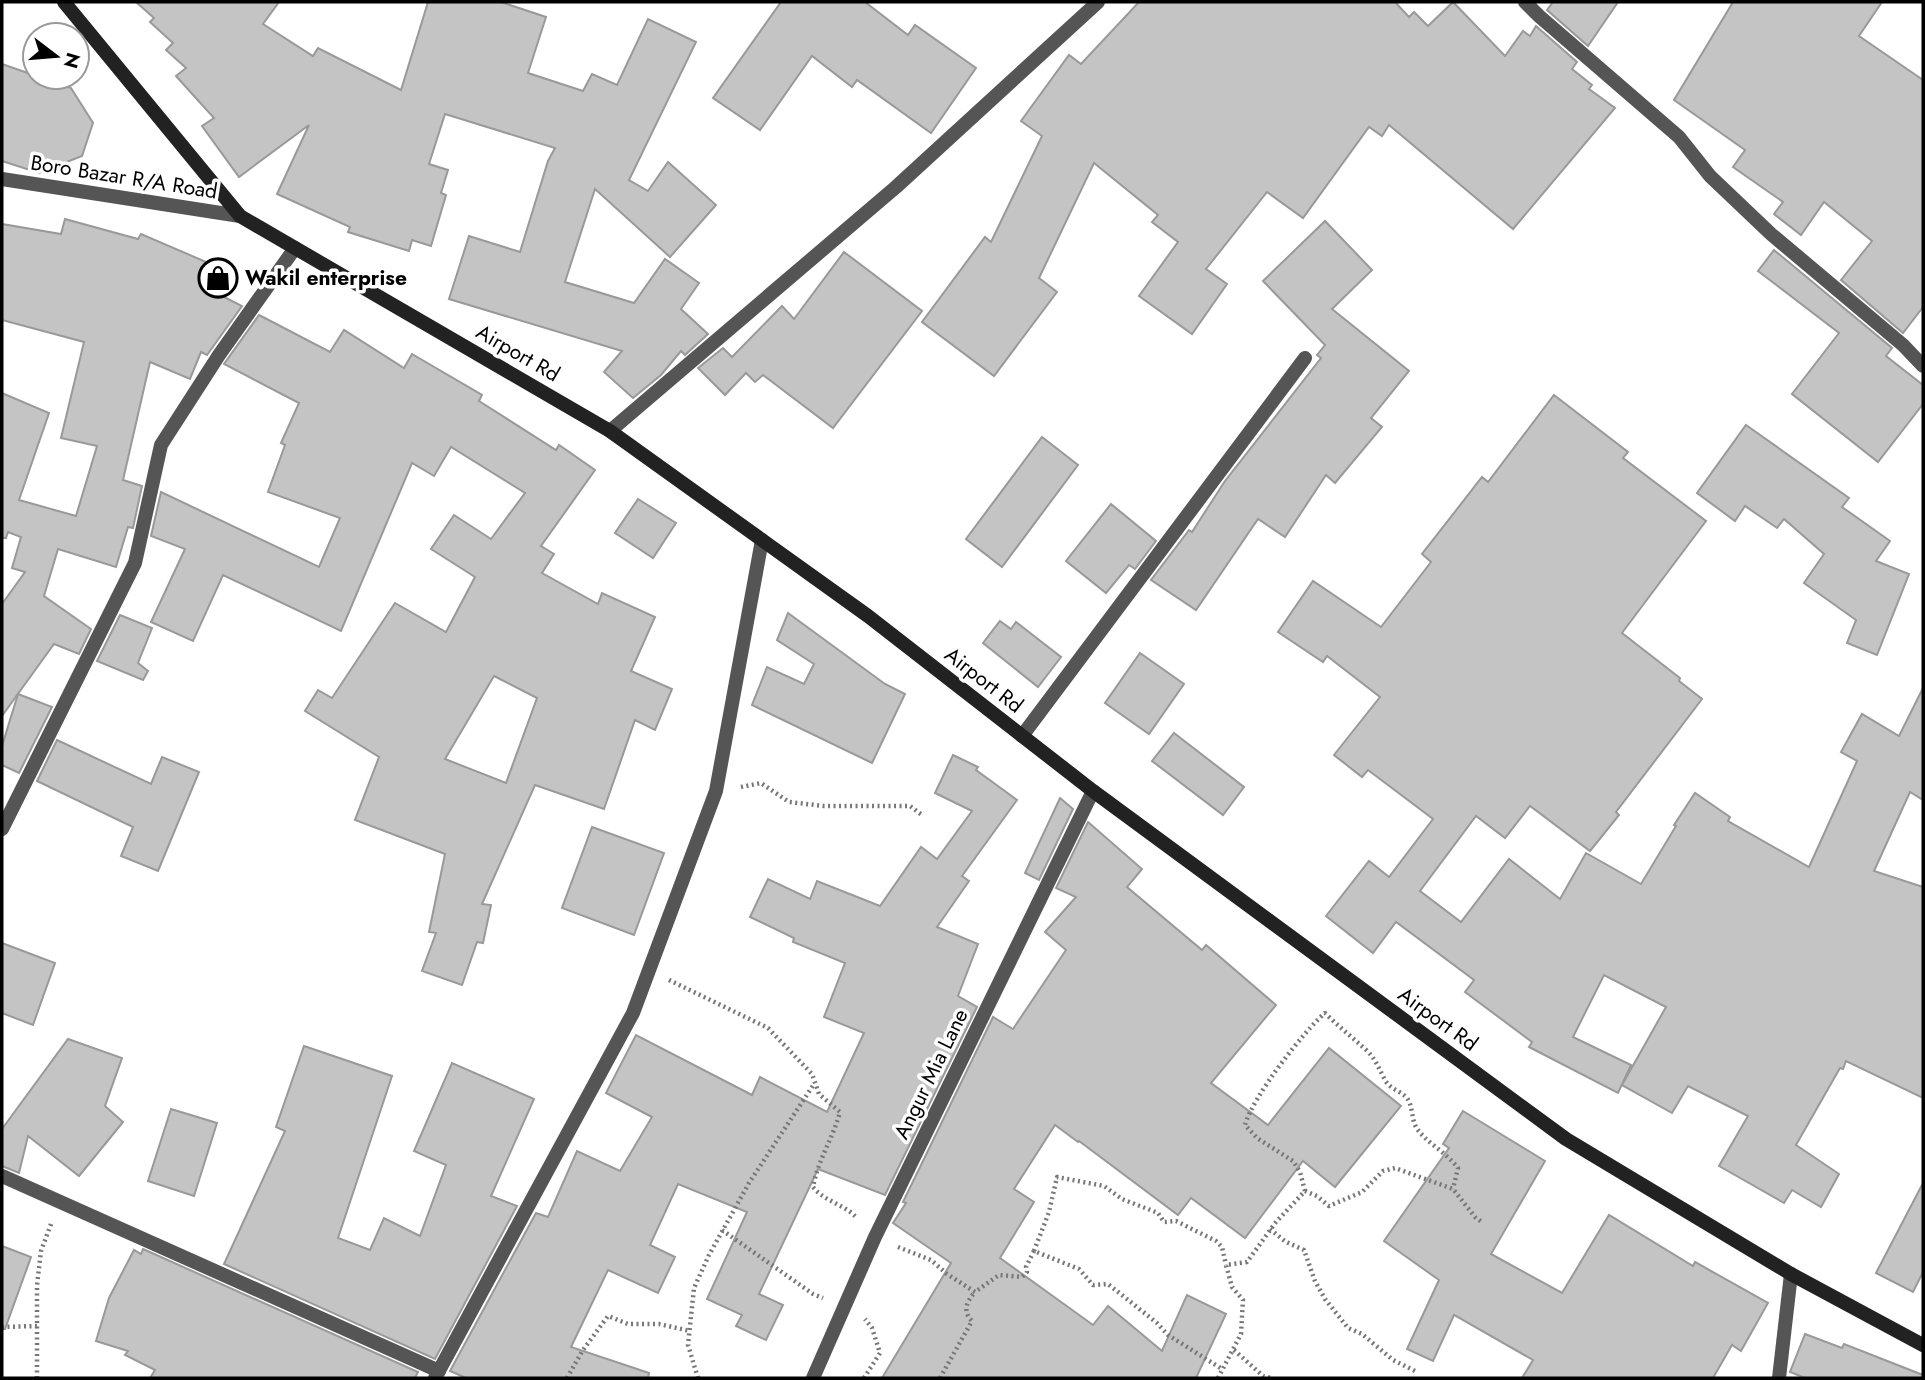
<svg xmlns="http://www.w3.org/2000/svg" width="1925" height="1380" viewBox="0 0 1925 1380" font-family="Jost,sans-serif">
<rect width="100%" height="100%" fill="#fff"/>
<!-- building -->
<g fill="#c4c4c4" stroke="#999" stroke-width="2" fill-rule="evenodd">
<path d="M 136,2 L 279,2 L 263,24 L 313,56 L 318,48 L 401,90 L 428,2 L 501,2 L 546,17 L 528,73 L 583,91 L 592,74 L 617,85 L 648,19 L 696,42 L 629,180 L 648,191 L 668,162 L 716,205 L 670,257 L 595,189 L 565,282 L 634,303 L 665,259 L 699,283 L 681,309 L 708,334 L 685,355 L 681,351 L 661,375 L 633,398 L 604,372 L 622,351 L 449,299 L 469,236 L 520,252 L 548,161 L 555,148 L 445,114 L 429,164 L 448,170 L 441,193 L 446,195 L 431,246 L 412,240 L 409,251 L 348,232 L 350,227 L 277,194 L 309,125 L 239,177 L 202,126 L 214,118 L 176,76 L 186,68 L 166,50 L 173,43 L 150,22 L 154,18 Z"/>
<path d="M 781,2 L 865,2 L 908,35 L 915,25 L 976,68 L 931,133 L 857,80 L 852,87 L 812,56 L 760,130 L 713,98 Z"/>
<path d="M 1139,2 L 1395,2 L 1409,17 L 1414,12 L 1428,26 L 1453,2 L 1505,56 L 1523,31 L 1530,36 L 1536,26 L 1577,62 L 1572,69 L 1592,85 L 1589,89 L 1615,108 L 1513,229 L 1389,125 L 1382,136 L 1369,127 L 1303,218 L 1267,192 L 1206,269 L 1227,284 L 1192,334 L 1139,296 L 1178,242 L 1152,222 L 1158,215 L 1094,163 L 1039,278 L 1057,292 L 994,376 L 922,322 L 985,237 L 991,242 L 1042,136 L 1021,121 L 1069,55 L 1081,64 Z"/>
<path d="M 1553,2 L 1618,2 L 1588,46 L 1547,10 Z"/>
<path d="M 1733,2 L 1882,2 L 1859,36 L 1923,80 L 1923,307 L 1903,333 L 1841,280 L 1872,241 L 1824,202 L 1801,235 L 1774,214 L 1783,202 L 1733,167 L 1745,150 L 1674,100 Z"/>
<path d="M 2,64 L 71,88 L 93,123 L 82,156 L 39,173 L 2,161 Z"/>
<path d="M 65,219 L 138,239 L 141,234 L 234,274 L 224,297 L 242,306 L 207,355 L 201,352 L 190,379 L 150,362 L 123,480 L 142,486 L 133,528 L 128,527 L 116,567 L 58,549 L 44,596 L 91,629 L 79,654 L 54,644 L 2,716 L 2,604 L 25,572 L 12,568 L 21,537 L 8,532 L 6,538 L 2,538 L 2,393 L 49,413 L 19,500 L 76,516 L 97,446 L 61,438 L 84,342 L 2,320 L 2,224 L 61,234 Z"/>
<path d="M 1325,221 L 1372,270 L 1332,309 L 1409,371 L 1371,418 L 1382,427 L 1335,483 L 1326,475 L 1285,537 L 1258,519 L 1196,610 L 1151,580 L 1189,530 L 1192,532 L 1225,481 L 1321,358 L 1317,355 L 1325,345 L 1263,281 Z"/>
<path d="M 1774,250 L 1892,348 L 1886,356 L 1923,385 L 1923,404 L 1878,462 L 1792,394 L 1839,333 L 1758,271 Z"/>
<path d="M 844,252 L 922,311 L 833,428 L 763,375 L 755,382 L 746,373 L 725,395 L 698,368 L 723,348 L 732,357 L 782,306 L 794,319 Z"/>
<path d="M 259,315 L 330,352 L 344,330 L 404,368 L 412,354 L 482,395 L 479,401 L 556,450 L 559,445 L 595,470 L 541,546 L 554,554 L 542,573 L 598,604 L 602,593 L 655,617 L 631,671 L 672,689 L 655,730 L 635,720 L 604,809 L 535,785 L 482,904 L 491,905 L 483,943 L 477,942 L 462,985 L 422,971 L 436,933 L 429,932 L 445,854 L 355,820 L 379,757 L 305,711 L 318,690 L 332,698 L 395,603 L 446,632 L 475,577 L 431,549 L 454,515 L 491,539 L 525,493 L 451,447 L 434,476 L 412,463 L 341,631 L 223,575 L 193,641 L 151,622 L 185,549 L 151,536 L 161,492 L 319,567 L 340,518 L 268,492 L 285,445 L 281,443 L 299,403 L 224,364 ZM 494,676 L 537,698 L 506,783 L 445,759 Z"/>
<path d="M 1554,395 L 1628,452 L 1623,458 L 1706,521 L 1622,633 L 1680,678 L 1679,681 L 1702,699 L 1616,812 L 1619,815 L 1590,851 L 1530,806 L 1505,838 L 1476,816 L 1420,891 L 1461,922 L 1509,859 L 1560,899 L 1586,853 L 1641,884 L 1676,826 L 1674,825 L 1695,793 L 1730,817 L 1728,821 L 1809,867 L 1857,761 L 1841,752 L 1862,714 L 1899,736 L 1923,688 L 1923,800 L 1910,792 L 1874,871 L 1923,887 L 1923,1098 L 1846,1061 L 1843,1069 L 1840,1068 L 1796,1145 L 1839,1174 L 1821,1207 L 1792,1190 L 1784,1203 L 1719,1166 L 1748,1116 L 1688,1086 L 1672,1113 L 1622,1085 L 1666,1007 L 1604,975 L 1573,1037 L 1631,1065 L 1618,1093 L 1529,1047 L 1532,1042 L 1465,992 L 1474,980 L 1396,922 L 1373,953 L 1326,916 L 1369,861 L 1389,877 L 1433,819 L 1368,770 L 1362,777 L 1334,755 L 1380,697 L 1327,656 L 1323,662 L 1278,632 L 1313,581 L 1381,627 L 1431,562 L 1422,554 L 1482,477 L 1488,482 Z"/>
<path d="M 1746,425 L 1849,498 L 1842,507 L 1890,541 L 1876,561 L 1909,574 L 1877,655 L 1847,643 L 1856,620 L 1804,583 L 1824,554 L 1784,519 L 1777,528 L 1745,506 L 1735,521 L 1697,493 Z"/>
<path d="M 1042,437 L 1078,465 L 1002,567 L 966,539 Z"/>
<path d="M 638,499 L 676,523 L 653,558 L 615,533 Z"/>
<path d="M 1111,504 L 1156,541 L 1135,569 L 1129,565 L 1106,593 L 1066,561 Z"/>
<path d="M 788,613 L 885,684 L 905,694 L 872,763 L 752,705 L 767,667 L 804,684 L 814,664 L 777,640 Z"/>
<path d="M 120,615 L 152,628 L 138,663 L 148,671 L 143,680 L 97,661 Z"/>
<path d="M 1000,621 L 1011,629 L 1016,622 L 1061,657 L 1038,687 L 983,643 Z"/>
<path d="M 1140,653 L 1184,684 L 1149,734 L 1105,703 Z"/>
<path d="M 18,694 L 52,707 L 19,773 L 2,765 L 2,746 Z"/>
<path d="M 1174,733 L 1244,787 L 1223,815 L 1152,761 Z"/>
<path d="M 57,740 L 151,784 L 162,757 L 199,772 L 158,871 L 121,856 L 133,827 L 37,781 Z"/>
<path d="M 953,755 L 978,767 L 976,770 L 1017,800 L 962,876 L 969,881 L 937,927 L 978,944 L 958,996 L 977,1007 L 885,1195 L 818,1169 L 759,1294 L 783,1305 L 766,1340 L 736,1326 L 742,1315 L 707,1299 L 747,1212 L 678,1184 L 650,1245 L 675,1257 L 658,1293 L 608,1270 L 571,1347 L 649,1373 L 648,1378 L 466,1378 L 450,1371 L 536,1213 L 548,1217 L 577,1151 L 620,1171 L 652,1117 L 606,1093 L 636,1035 L 752,1095 L 760,1077 L 827,1112 L 864,1033 L 824,1017 L 845,963 L 793,942 L 794,938 L 750,917 L 768,879 L 810,899 L 817,881 L 880,906 L 921,847 L 937,859 L 972,811 L 935,793 Z"/>
<path d="M 1060,798 L 1073,809 L 1039,880 L 1025,873 Z"/>
<path d="M 1088,822 L 1142,869 L 1127,887 L 1202,950 L 1206,945 L 1276,1005 L 1211,1083 L 1268,1125 L 1329,1048 L 1401,1106 L 1335,1187 L 1303,1161 L 1245,1238 L 1191,1198 L 1178,1215 L 1079,1141 L 1078,1142 L 1055,1125 L 1014,1189 L 1034,1202 L 1000,1258 L 1093,1325 L 1108,1306 L 1162,1351 L 1187,1295 L 1226,1314 L 1196,1378 L 882,1378 L 951,1263 L 893,1223 L 906,1203 L 903,1202 L 993,1017 L 1013,1029 L 1066,950 L 1045,932 L 1076,897 L 1056,888 Z"/>
<path d="M 592,827 L 664,853 L 634,935 L 562,908 Z"/>
<path d="M 2,943 L 55,963 L 33,1025 L 2,1013 Z"/>
<path d="M 68,1039 L 122,1058 L 105,1106 L 123,1122 L 79,1176 L 28,1136 L 19,1173 L 2,1166 L 2,1129 Z"/>
<path d="M 304,1046 L 392,1076 L 338,1238 L 370,1250 L 384,1218 L 420,1236 L 446,1165 L 414,1151 L 452,1063 L 534,1099 L 491,1196 L 517,1206 L 435,1359 L 224,1264 L 285,1131 L 276,1127 Z"/>
<path d="M 171,1109 L 217,1123 L 194,1196 L 148,1181 Z"/>
<path d="M 1463,1111 L 1545,1161 L 1491,1254 L 1562,1293 L 1609,1215 L 1693,1266 L 1695,1262 L 1768,1303 L 1741,1351 L 1732,1345 L 1713,1378 L 1522,1378 L 1533,1360 L 1454,1315 L 1433,1361 L 1407,1349 L 1439,1280 L 1384,1241 L 1449,1148 L 1443,1144 Z"/>
<path d="M 1923,1183 L 1923,1272 L 1913,1292 L 1876,1273 Z"/>
<path d="M 2,1246 L 31,1257 L 5,1329 L 2,1329 Z"/>
<path d="M 143,1249 L 418,1372 L 415,1378 L 150,1378 L 155,1370 L 125,1355 L 128,1351 L 96,1341 L 109,1298 L 134,1250 L 141,1254 Z"/>
<path d="M 1805,1334 L 1842,1348 L 1844,1344 L 1923,1375 L 1923,1378 L 1805,1378 L 1790,1372 Z"/>
</g>
<g fill="none" stroke-linecap="round" stroke-linejoin="round">
<!-- path -->
<g stroke="#777" stroke-width="4.5" stroke-dasharray="2 3.5" stroke-linecap="butt">
<path d="M 741,787 L 761,783 L 789,802 L 824,806 L 910,806 L 922,815"/>
<path d="M 669,980 L 768,1028 L 812,1074 L 819,1094 L 840,1112 C 833,1138 818,1160 813,1187 C 825,1202 844,1204 857,1218"/>
<path d="M 1305,1191 L 1300,1172 L 1293,1161 L 1257,1138 L 1245,1125 C 1252,1098 1303,1032 1325,1013 C 1338,1026 1352,1037 1365,1049 C 1375,1057 1379,1069 1385,1080 C 1390,1089 1400,1091 1406,1097 C 1413,1104 1411,1118 1416,1127 C 1424,1141 1447,1153 1458,1168 L 1453,1189"/>
<path d="M 1270,1229 L 1286,1242 L 1304,1250 L 1315,1281 L 1325,1299 L 1348,1328 L 1362,1334 L 1393,1360 L 1417,1372"/>
<path d="M 722,1230 L 813,1294 L 823,1298"/>
<path d="M 898,1247 L 931,1260 L 947,1274 L 975,1292 L 999,1275 L 1022,1277 L 1027,1272 L 1026,1267 L 1034,1251 L 1079,1269 L 1093,1285 L 1108,1284 L 1157,1323 L 1168,1335 L 1222,1369"/>
<path d="M 1034,1251 L 1049,1212 L 1057,1177 L 1104,1186 L 1122,1199 L 1158,1213 L 1164,1222 L 1176,1221 L 1216,1241 L 1222,1247 L 1226,1265"/>
<path d="M 2,1327 L 37,1326"/>
<path d="M 1234,1350 L 1263,1376 L 1271,1378"/>
<path d="M 37,1378 L 37,1285 L 41,1251 L 51,1224"/>
<path d="M 567,1378 L 583,1350 L 608,1316 L 628,1324 L 659,1324 L 690,1331"/>
<path d="M 698,1378 L 688,1345 L 694,1288 L 709,1255 L 749,1183 L 814,1084"/>
<path d="M 864,1378 L 880,1353 L 872,1328 L 865,1319"/>
<path d="M 940,1378 L 972,1321 C 962,1311 967,1301 975,1292"/>
<path d="M 1218,1378 L 1241,1334 L 1243,1300 L 1232,1287 L 1226,1265 L 1247,1262 L 1276,1222 L 1305,1191 L 1317,1196 L 1329,1206 L 1362,1192 L 1383,1171 L 1395,1168 L 1453,1189 L 1475,1217 L 1483,1223"/>
</g>
<!-- street -->
<g stroke="#555" stroke-width="14">
<path d="M 1525,2 L 1539,16 L 1679,137 L 1710,176 L 1771,234 L 1903,345 L 1923,366"/>
<path d="M 2,179 L 240,216"/>
<path d="M 610,431 L 896,187 L 1098,2"/>
<path d="M 1022,736 L 1305,358"/>
<path d="M 2,829 L 135,563 L 161,445 L 219,355 L 295,248"/>
<path d="M 2,1176 L 439,1371"/>
<path d="M 435,1378 L 633,1013 L 716,791 L 762,540"/>
<path d="M 813,1378 L 875,1237 L 1093,791"/>
<path d="M 1779,1378 L 1791,1274"/>
</g>
<!-- secondary -->
<path stroke="#222" stroke-width="14" d="M 64,2 L 240,216 L 610,431 L 868,616 L 1093,791 L 1566,1139 L 1791,1274 L 1923,1345"/>
</g>
<!-- icons -->
<defs>
<g id="shop-ring" transform="scale(2.0125)"><circle r="9.5" fill="#fff" stroke="#000" stroke-width="1.5"/><path d="M-5-2.5h2.3a2.7 3.5 0 0 1 5.4 0H5L5.5 6h-11ZM-1.5-2.5h3a1.5 2.3 0 0 0-3 0Z" fill="#000"/></g>
</defs>
<g fill-rule="evenodd">
<use href="#shop-ring" x="218" y="278"/>
</g>
<g text-anchor="middle" dominant-baseline="central" stroke-width="7" stroke-linejoin="round" paint-order="stroke">
<!-- street labels -->
<g font-size="21" fill="#000" stroke="#fff">
<text transform="translate(124 177) rotate(9)">Boro Bazar R/A Road</text>
<text transform="translate(518 353) rotate(30)">Airport Rd</text>
<text transform="translate(984 680) rotate(38)">Airport Rd</text>
<text transform="translate(1438 1019) rotate(36)">Airport Rd</text>
<text transform="translate(931 1074) rotate(-64)">Angur Mia Lane</text>
</g>
<!-- poi labels -->
<g font-size="21" font-weight="bold" fill="#000" stroke="#fff" text-anchor="start">
<text x="245" y="278">Wakil enterprise</text>
</g>
</g>
<!-- border -->
<rect width="1925" height="1380" fill="none" stroke="#000000" stroke-width="7"/>
<!-- north arrow -->
<g transform="translate(56 56) rotate(106)"><circle r="33" fill="#ffffff" stroke="#999999" stroke-width="2"/>
<path d="M0-5L12 26L0 18L-12 26Z" fill="#000000"/>
<text y="-10" font-size="19" font-weight="bold" text-anchor="middle" fill="#000000">N</text>
</g>
</svg>
